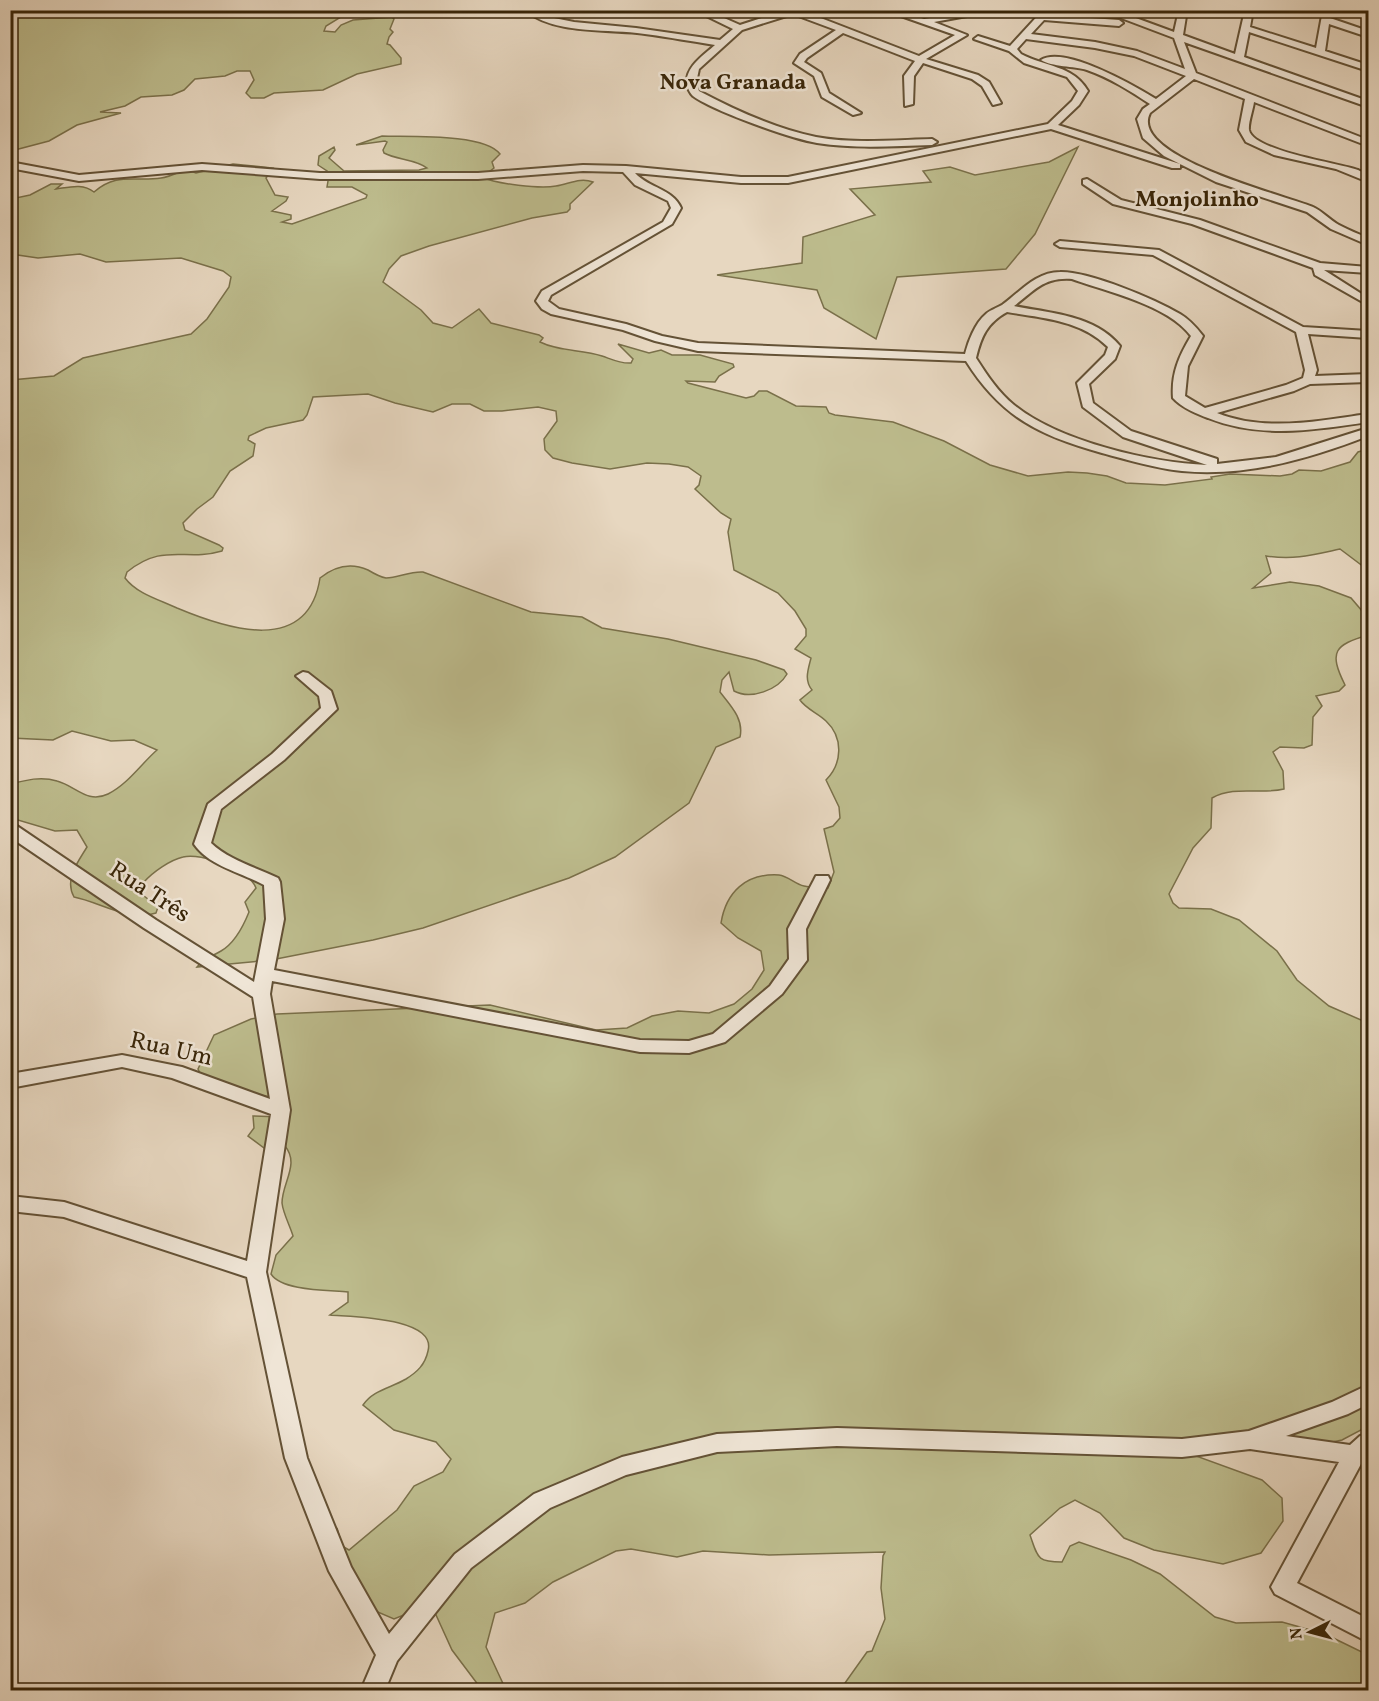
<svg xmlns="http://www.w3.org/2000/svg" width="1379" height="1701" viewBox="0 0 1379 1701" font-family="Vollkorn,serif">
<rect width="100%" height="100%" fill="#e7d7c0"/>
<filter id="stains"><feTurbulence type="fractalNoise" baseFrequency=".00333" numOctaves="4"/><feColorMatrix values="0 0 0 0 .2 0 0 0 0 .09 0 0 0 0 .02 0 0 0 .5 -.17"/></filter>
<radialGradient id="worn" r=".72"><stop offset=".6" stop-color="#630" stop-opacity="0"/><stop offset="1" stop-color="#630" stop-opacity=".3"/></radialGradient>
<!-- green -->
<g fill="#bdbc8d" stroke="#7a704a" stroke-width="1.5">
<path d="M 11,10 L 346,11 L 341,17 L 326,26 L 324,31 L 335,32 L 341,25 L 353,20 L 392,17 L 394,19 L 390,29 L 393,32 L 389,37 L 387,44 L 390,45 L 401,58 L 401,64 L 357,74 L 323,90 L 274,93 L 264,98 L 251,98 L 246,93 L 254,80 L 250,71 L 237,71 L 225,76 L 195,79 L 184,90 L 172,95 L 141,97 L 125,106 L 100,112 L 121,113 L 77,125 L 49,141 L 11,151 Z"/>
<path d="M 382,136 C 408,137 485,133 500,154 L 492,162 L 494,168 L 482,177 C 496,184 540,189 556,186 C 569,184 580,177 593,182 L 570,204 L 570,209 L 567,212 L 532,218 L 429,246 L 401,256 L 389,269 L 383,282 L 421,310 L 433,323 L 452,328 L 479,309 L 491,323 L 539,335 L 543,338 L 540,342 C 560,352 582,349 602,356 C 611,359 621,364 631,363 L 633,359 L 618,344 L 649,353 L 661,350 L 672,355 L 700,355 L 733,364 L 734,367 L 719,376 L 715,382 L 686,381 L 688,383 L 746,398 L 754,396 L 759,391 L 767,391 L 796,406 L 826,407 L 829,413 L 835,415 L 893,422 L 944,441 L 990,465 L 1028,476 L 1068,472 L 1087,473 L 1107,476 L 1126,483 L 1165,485 L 1212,479 L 1211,477 L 1230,474 L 1280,476 L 1292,474 L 1299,470 L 1321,471 L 1350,462 L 1358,452 L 1368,449 L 1368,570 L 1340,549 C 1312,555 1295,560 1266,556 L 1271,573 L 1253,588 L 1290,582 L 1319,586 L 1351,598 L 1363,612 L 1368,614 L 1368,635 C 1335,645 1328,651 1345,685 L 1339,691 L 1316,696 L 1322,706 L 1313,717 L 1312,745 L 1304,748 L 1280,747 L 1273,752 L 1283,771 L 1284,789 C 1260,795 1235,785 1212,798 L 1211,828 L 1193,848 L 1169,894 L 1173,903 L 1179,908 L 1211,909 L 1239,920 L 1277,951 L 1297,980 L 1329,1006 L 1361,1020 L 1368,1020 L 1368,1414 L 1361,1430 L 1342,1440 L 1314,1446 L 1220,1446 L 1195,1451 L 1196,1456 L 1262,1480 L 1282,1498 L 1283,1521 L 1261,1553 L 1223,1564 L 1154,1550 L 1124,1538 L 1100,1513 L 1075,1500 L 1060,1508 L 1030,1535 C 1038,1558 1037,1562 1062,1562 L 1070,1546 L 1079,1542 L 1131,1560 L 1160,1574 L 1215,1617 L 1236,1623 L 1282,1622 L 1325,1634 L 1368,1655 L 1368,1690 L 840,1690 L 867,1652 L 872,1651 L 885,1619 L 881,1588 L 883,1556 L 885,1552 L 769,1555 L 703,1551 L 677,1557 L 631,1549 L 616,1551 L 553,1582 L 525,1603 L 495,1613 L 486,1647 L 506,1690 L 482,1690 L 452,1650 L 431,1604 L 394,1619 L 366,1607 L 336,1543 L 337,1528 L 342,1546 L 349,1550 L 397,1510 L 414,1486 L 443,1472 L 451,1459 L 436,1442 L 394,1430 L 363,1405 C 373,1390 391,1388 406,1379 C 417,1372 425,1365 428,1351 C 437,1317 351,1317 330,1315 L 348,1302 L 348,1292 C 328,1290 282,1291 271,1274 L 276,1255 L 293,1236 C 290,1226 283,1213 282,1203 C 282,1183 300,1164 285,1146 L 264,1148 L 248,1136 L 254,1128 L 253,1116 L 281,1117 L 278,1099 L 226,1087 L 200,1073 L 198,1069 L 214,1035 L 251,1019 L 277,1014 L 490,1005 L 596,1030 L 627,1028 L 652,1016 L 678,1011 L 709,1013 L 734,1004 L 752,989 L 764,970 L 761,951 L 738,938 L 721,923 C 726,892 746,873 779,875 C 788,876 795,884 804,886 C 812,888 820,887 828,888 L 834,872 L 824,829 L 833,826 L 840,818 L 839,807 L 826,780 C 842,764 844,738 826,721 C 818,713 806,709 800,700 L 812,690 C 804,680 808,670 811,658 L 795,649 L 806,636 L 806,629 L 795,611 L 778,593 L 734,570 L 728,532 L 731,519 L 721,513 L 695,489 L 699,485 L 701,476 L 688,467 L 669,464 L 647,463 L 610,469 L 572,463 L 553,458 L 545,450 L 544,439 L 557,421 L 556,411 L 538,407 L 502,411 L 484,411 L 470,404 L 452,404 L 433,412 L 395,403 L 368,394 L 313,397 L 307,415 L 303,420 L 266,428 L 249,436 L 248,440 L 255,444 L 253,456 L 230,471 L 213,497 L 197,509 L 183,523 L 185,530 L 219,545 L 223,548 L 222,551 C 185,562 164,542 127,572 L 125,578 C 137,594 160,600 177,608 C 227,629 308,656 320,578 C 335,566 350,562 368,570 C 373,573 380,577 386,578 C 398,578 410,571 423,572 L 531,612 L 582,617 L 602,628 L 668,639 L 756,660 L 784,670 L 787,674 C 778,690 751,700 734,691 L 729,672 L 722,680 L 720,692 C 731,706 744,719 740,737 L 716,747 L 689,803 L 615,857 L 569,878 L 423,928 L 373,940 L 271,960 L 197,967 C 204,958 211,957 221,951 C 235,943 243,927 249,912 L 245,902 L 256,888 C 250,870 201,852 183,857 C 170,860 153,872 144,882 L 144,896 L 158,907 L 156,913 C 128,922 100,902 74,897 C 64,879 78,862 87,847 L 77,830 L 55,831 L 11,818 L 11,784 C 26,780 41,776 57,781 C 76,786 87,804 108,794 C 128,784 141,764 157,750 L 134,740 L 111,741 L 72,731 L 53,740 L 11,738 L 13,734 L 11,733 L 11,380 L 54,376 L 83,358 L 191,334 L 207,319 L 229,287 L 231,277 L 223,271 L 181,258 L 106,262 L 80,254 L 38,258 L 11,254 L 11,199 L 30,195 L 51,184 L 62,184 L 56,189 C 70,187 83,183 94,192 C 117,172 134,182 161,178 C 171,177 182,170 192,167 L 193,172 L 196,173 L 233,164 L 273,168 L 266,178 L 275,195 L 288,197 L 286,201 L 272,211 L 291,215 L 291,219 L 282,222 L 292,224 L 366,198 L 367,195 L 352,187 L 327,187 L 328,181 L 324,175 L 327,171 L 318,165 L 319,156 L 334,147 L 335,150 L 329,158 L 344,171 L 419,170 L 427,168 C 416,159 397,160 384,153 L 383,150 L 387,142 L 385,141 L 356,145 Z"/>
<path d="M 1078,147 L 1035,234 L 1006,269 L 897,277 L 876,339 L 824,308 L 817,290 L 717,275 L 802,263 L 803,237 L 875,215 L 850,189 L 931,182 L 923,171 L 950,167 L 975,175 L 1049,162 Z"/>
</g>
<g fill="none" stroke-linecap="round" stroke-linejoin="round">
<!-- minor casing -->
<g stroke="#645236" stroke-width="4">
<g id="minor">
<path d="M 524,10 L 536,10 L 554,18 L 574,22 L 636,28 L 720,40 L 733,29 L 694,10 L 706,10 L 740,25 L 786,10 L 800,10 L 919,56 L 955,35 L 884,10 L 898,10 L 924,19 L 976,10 L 1000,10 L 934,22 L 967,35 L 926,59 L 978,75 L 989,82 L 1001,103 L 993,105 L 982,86 L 972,79 L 923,63 L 914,76 L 913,104 L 905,106 L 904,76 L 915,61 L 843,33 L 807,58 L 804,62 L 821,73 L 829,93 L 861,113 L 853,115 L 822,97 L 814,76 L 794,63 L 800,54 L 836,30 L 793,14 L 742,30 L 699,69 L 696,83 L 699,91 C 735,110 776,129 816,137 C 853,144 894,140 932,139 L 937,142 L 932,145 C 894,146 855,149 817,143 C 792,139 713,111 693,96 C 690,93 687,87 687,84 C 685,67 704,55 715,45 C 689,41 663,36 637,33 C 601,29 555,34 524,10 Z"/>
<path d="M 1043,10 L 1052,10 L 1048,15 L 1119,20 L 1123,23 L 1119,26 L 1044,20 L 1031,34 L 1095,42 L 1137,51 L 1185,69 L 1174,38 L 1100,10 L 1114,10 L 1174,32 L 1179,10 L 1187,10 L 1183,35 L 1235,54 L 1245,10 L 1253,10 L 1250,27 L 1316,48 L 1323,10 L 1331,10 L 1330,18 L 1368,31 L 1368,37 L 1329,24 L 1325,51 L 1368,65 L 1368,71 L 1249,32 L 1244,57 L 1368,101 L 1368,107 L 1184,42 L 1196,73 L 1368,140 L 1368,146 L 1254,102 C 1253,110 1248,123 1249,130 C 1253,151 1338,163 1358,170 L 1368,175 L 1368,182 L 1336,169 L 1274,155 L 1246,142 L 1239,130 L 1245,99 L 1194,79 L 1150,113 C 1128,157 1284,195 1313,207 C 1322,211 1330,220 1339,225 C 1348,230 1359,234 1368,238 L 1368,245 L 1331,229 L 1307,212 L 1216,182 L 1164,156 L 1143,138 L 1137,119 L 1143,109 L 1150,104 C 1130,91 1110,78 1087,70 C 1074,66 1052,67 1041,60 C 1064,45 1135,86 1156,99 L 1186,76 L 1134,56 L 1095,48 L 1026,39 L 1017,49 L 1021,54 C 1045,67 1073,65 1088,91 L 1079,105 L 1058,125 L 1180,164 L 1180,168 L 1172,168 L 1051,129 L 788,183 L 741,183 L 635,173 C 649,188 673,189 681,208 L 672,224 L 551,295 L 548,301 L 559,309 L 626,324 L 662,336 L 698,343 L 965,354 C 968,342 975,323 986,314 C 990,310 997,308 1002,305 C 1020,292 1036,272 1060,272 C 1088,271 1155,299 1180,314 C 1190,320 1196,327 1203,336 L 1188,366 L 1185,396 L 1205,408 L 1286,385 L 1303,378 L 1305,370 L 1296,332 L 1153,255 L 1060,247 L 1055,244 L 1060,241 L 1159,250 L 1303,327 L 1368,331 L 1368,338 L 1308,334 L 1317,370 L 1315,376 L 1368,374 L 1368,382 L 1310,384 L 1294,391 L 1217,413 C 1265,432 1318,421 1368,414 L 1368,422 C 1315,430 1260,439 1208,418 C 1197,414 1182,408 1173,398 C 1171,374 1179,356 1191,336 C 1168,305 1108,292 1072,279 C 1044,277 1035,290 1014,306 C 1050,313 1095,315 1120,346 L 1115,359 L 1089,384 L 1093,403 L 1131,431 L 1217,459 L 1217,464 L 1276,457 L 1368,428 L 1368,436 C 1309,459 1246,477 1182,471 C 1154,468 1128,460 1102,453 C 1040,436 1001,417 966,361 L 698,351 L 655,341 L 623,330 L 551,314 L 542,309 L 536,301 L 542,291 L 663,222 L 671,208 L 668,201 L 635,185 L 623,172 L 583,171 L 478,179 L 320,179 L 202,170 L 79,181 L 10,168 L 10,162 L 79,175 L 202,164 L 320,173 L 478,173 L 583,165 L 626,166 L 741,177 L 788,177 L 1048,124 L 1072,101 L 1078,91 L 1067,77 L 1024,63 L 1009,51 L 974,39 L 978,36 L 1010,46 ZM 1007,312 C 1042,318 1081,320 1108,347 L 1105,355 L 1077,383 L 1083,407 L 1123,437 L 1207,465 C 1150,463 1058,441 1014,405 C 998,392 987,375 976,358 C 981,337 987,323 1007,312 Z"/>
<path d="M 1087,179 L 1121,200 L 1200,220 L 1320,263 L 1368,267 L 1368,273 L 1324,270 L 1368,298 L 1368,305 L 1315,275 L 1313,268 L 1192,224 L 1113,204 L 1083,184 L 1083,180 Z"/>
<path d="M 303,672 L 308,673 L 331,691 L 337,709 L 284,760 L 221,809 L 211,843 C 229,860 255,867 278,878 L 280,882 L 284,919 L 274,970 L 640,1040 L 689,1041 L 713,1034 L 770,986 L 789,959 L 788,929 L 814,880 L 816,876 L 828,876 L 830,880 L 806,929 L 807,960 L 782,994 L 725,1042 L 689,1053 L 640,1052 L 272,981 L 270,994 L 290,1110 L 266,1272 L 307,1458 L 351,1567 L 389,1634 L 455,1554 L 534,1494 L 622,1457 L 717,1434 L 837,1428 L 1182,1439 L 1249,1431 L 1332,1402 L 1368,1385 L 1368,1404 L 1348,1414 L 1286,1436 L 1350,1445 L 1360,1436 L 1368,1434 L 1368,1456 L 1362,1462 L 1297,1583 L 1368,1619 L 1368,1642 L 1275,1594 L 1271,1587 L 1339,1462 L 1250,1449 L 1182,1457 L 837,1446 L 717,1452 L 626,1475 L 550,1508 L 471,1568 L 397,1661 L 385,1690 L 361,1690 L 376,1655 L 329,1571 L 285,1458 L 247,1277 L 64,1217 L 10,1211 L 10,1196 L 64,1202 L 247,1261 L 271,1114 L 172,1078 L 122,1067 L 10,1088 L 10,1074 L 122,1055 L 182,1067 L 270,1099 L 253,997 L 144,928 L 10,837 L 10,825 L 17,826 L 156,920 L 254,982 L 266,919 L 264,885 C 240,872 209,866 194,844 L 208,804 L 272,754 L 321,708 L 319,696 L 296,676 Z"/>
</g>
</g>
<!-- minor -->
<use href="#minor" fill="#efe5d6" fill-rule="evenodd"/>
</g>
<g text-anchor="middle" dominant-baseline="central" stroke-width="5" stroke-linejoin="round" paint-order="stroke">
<!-- far-neighbourhood labels -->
<g font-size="22" font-weight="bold" fill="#382508" stroke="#efe5d6">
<text x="733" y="83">Nova Granada</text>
<text x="1197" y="200">Monjolinho</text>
</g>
<!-- street labels -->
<g font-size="24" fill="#382508" stroke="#efe5d6">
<text transform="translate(149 893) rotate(33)">Rua Três</text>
<text transform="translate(171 1050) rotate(13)">Rua Um</text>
</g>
</g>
<!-- margin -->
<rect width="1379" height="1701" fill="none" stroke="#e7d7c0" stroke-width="36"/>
<rect x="12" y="12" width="1355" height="1677" fill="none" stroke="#382508" stroke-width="3"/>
<rect x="18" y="18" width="1343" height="1665" fill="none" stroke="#382508" stroke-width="1.5"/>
<!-- north arrow -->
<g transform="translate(1310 1632) rotate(264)" stroke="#efe5d6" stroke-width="4.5" paint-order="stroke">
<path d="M0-4.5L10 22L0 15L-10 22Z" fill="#382508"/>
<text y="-9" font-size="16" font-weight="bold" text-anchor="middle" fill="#382508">N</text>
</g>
<rect width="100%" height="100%" filter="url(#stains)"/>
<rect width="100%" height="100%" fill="url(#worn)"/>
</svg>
